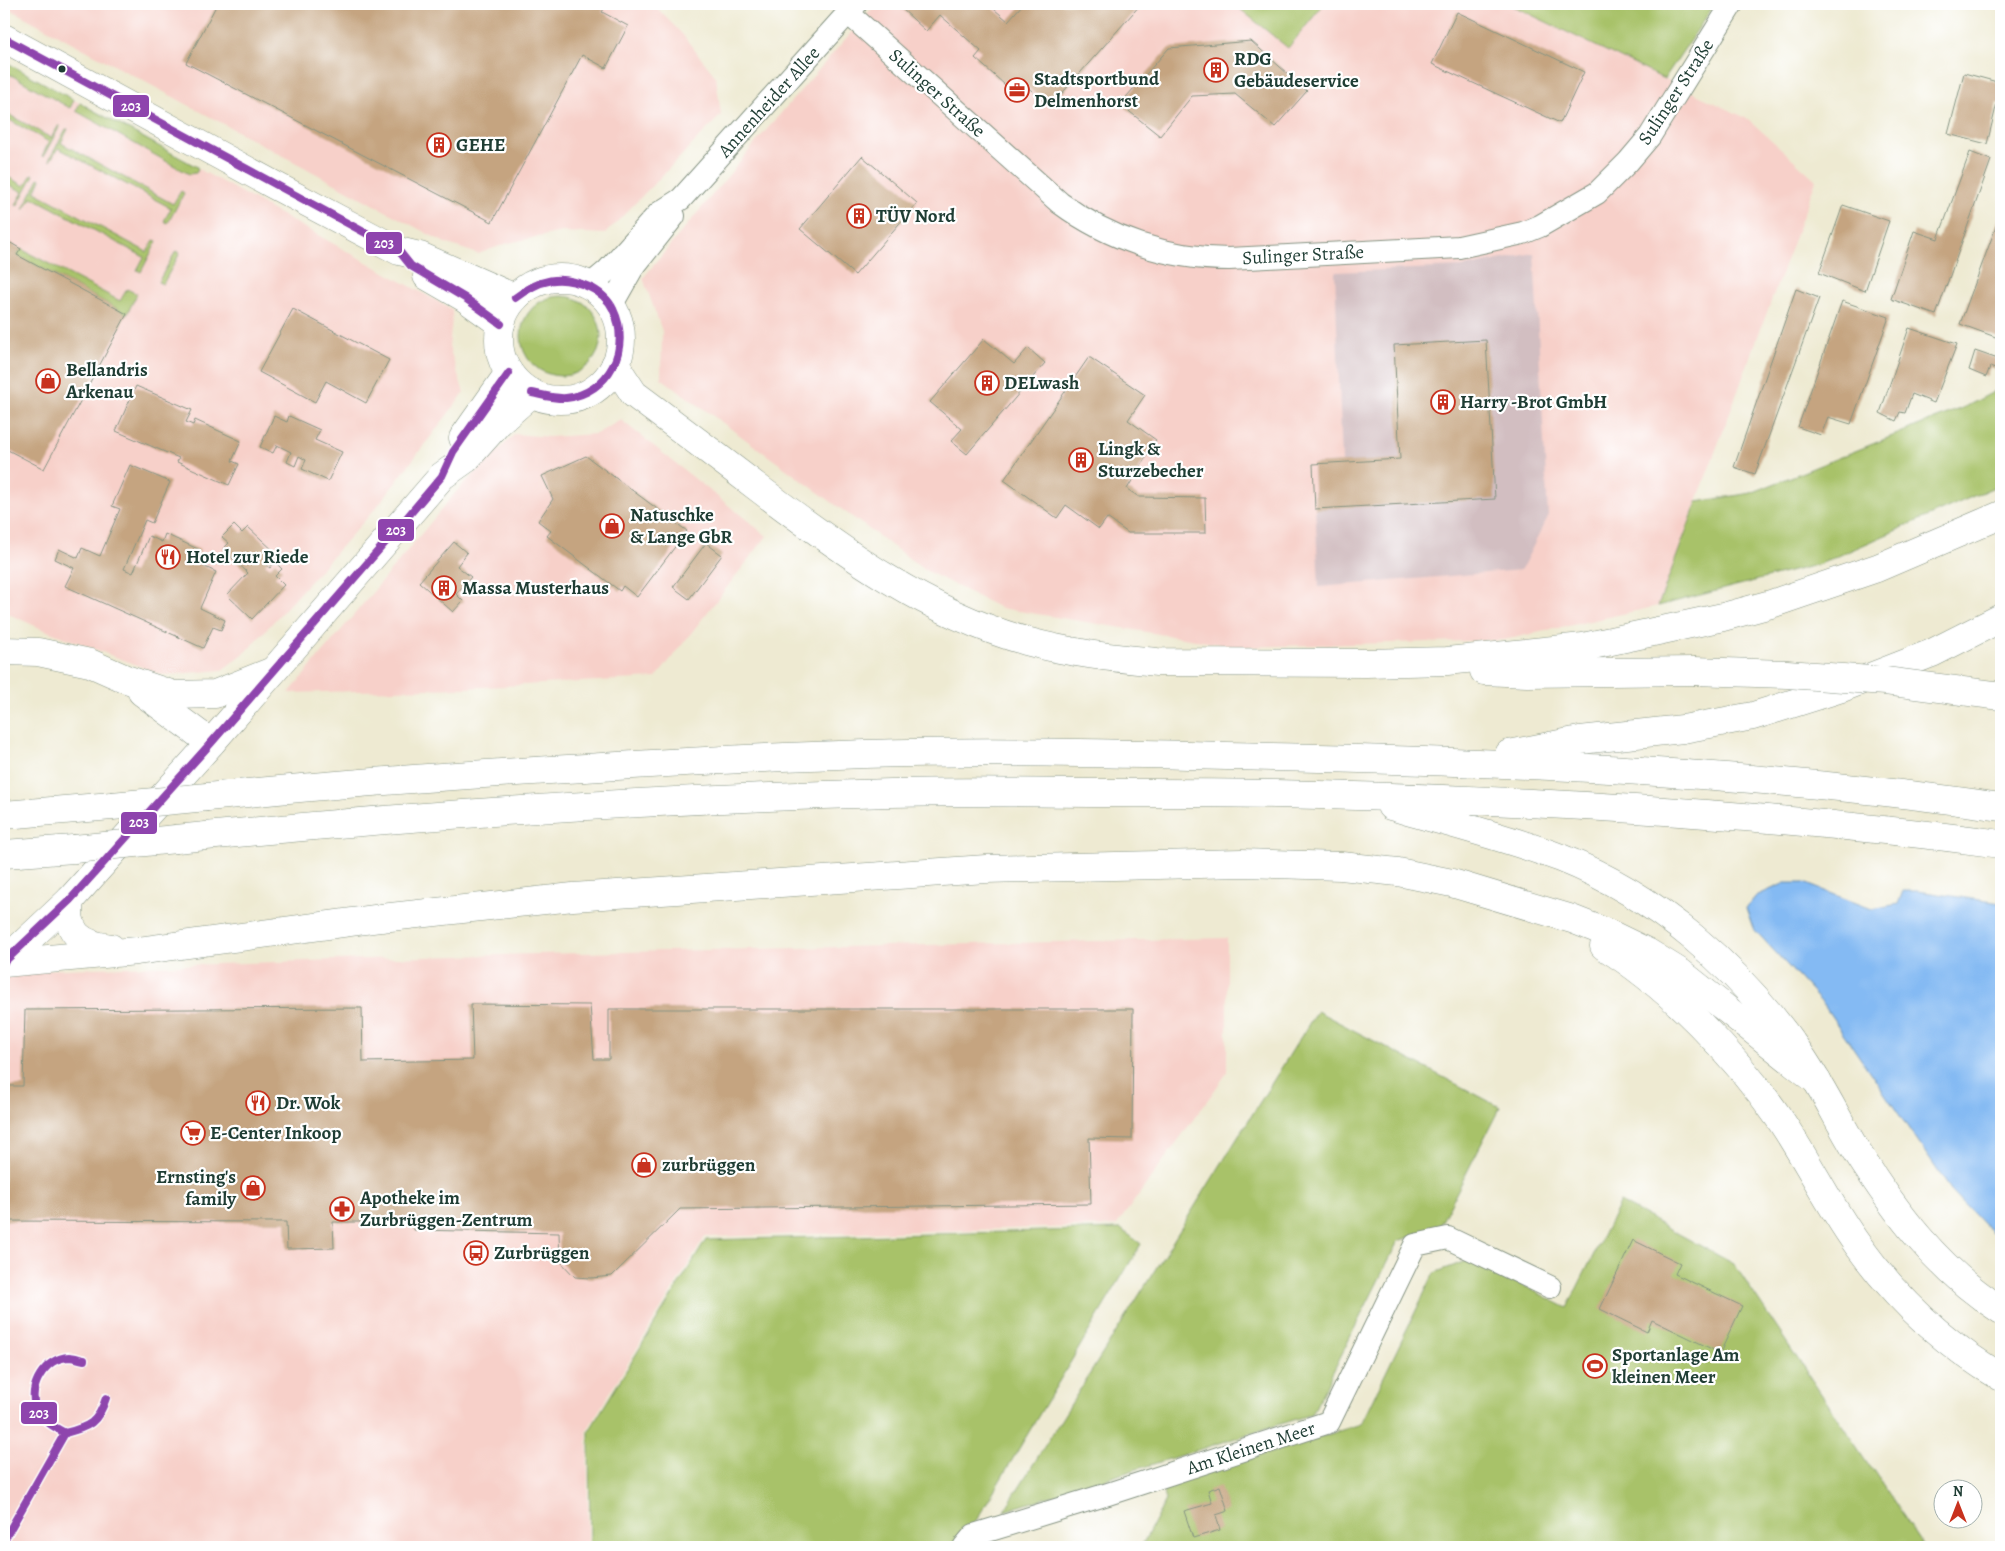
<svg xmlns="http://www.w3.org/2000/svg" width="2005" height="1551" viewBox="0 0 2005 1551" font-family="Alegreya,serif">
<rect width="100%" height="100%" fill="#fff"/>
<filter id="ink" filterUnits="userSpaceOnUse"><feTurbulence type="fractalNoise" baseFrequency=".02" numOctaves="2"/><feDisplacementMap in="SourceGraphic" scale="10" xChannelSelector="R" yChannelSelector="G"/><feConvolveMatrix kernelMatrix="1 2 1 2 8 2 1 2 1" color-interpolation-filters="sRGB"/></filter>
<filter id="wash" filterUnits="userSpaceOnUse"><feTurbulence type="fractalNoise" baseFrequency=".0096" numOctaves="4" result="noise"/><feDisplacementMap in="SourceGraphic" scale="20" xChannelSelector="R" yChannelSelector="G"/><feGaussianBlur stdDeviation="1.12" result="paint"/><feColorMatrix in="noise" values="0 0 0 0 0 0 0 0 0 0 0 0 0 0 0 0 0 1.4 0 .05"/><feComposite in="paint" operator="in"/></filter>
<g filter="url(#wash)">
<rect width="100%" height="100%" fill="#eeead2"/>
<!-- built -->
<g fill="#f7d0c9">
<path d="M 4,4 L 653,4 L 682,34 L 716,77 L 721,115 L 605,234 L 562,232 L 508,243 L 478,254 L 445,243 L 4,6 Z"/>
<path d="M 876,4 L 1234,4 L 1288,47 L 1324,4 L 1509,4 L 1748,119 L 1816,180 L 1658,606 L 1504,640 L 1238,647 L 1000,608 L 925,570 L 661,378 L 662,331 L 643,278 L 768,128 Z"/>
<path d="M 4,61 L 453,310 L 449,347 L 464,393 L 376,508 L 246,652 L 222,670 L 163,675 L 42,629 L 4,612 Z"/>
<path d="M 621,420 L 767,536 L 656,678 L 464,688 L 289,693 L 456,492 L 515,434 L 549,437 L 596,434 Z"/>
<path d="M 1227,938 L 1227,1073 L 1116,1226 L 705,1237 L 587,1430 L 588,1547 L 4,1547 L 4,971 L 456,956 Z"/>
</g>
<!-- industrial -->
<path fill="#d2bec1" d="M 1534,253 L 1548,517 L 1521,570 L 1319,587 L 1313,464 L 1342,462 L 1335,272 L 1463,267 Z"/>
<!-- green -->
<g fill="#a8c269" stroke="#64804e">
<path d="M 1234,4 L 1324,4 L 1288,48 Z"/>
<path d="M 1509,4 L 1715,4 L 1664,79 Z"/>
<path d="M 4,61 L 74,100 L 70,108 L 4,71 Z"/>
<path d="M 80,103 L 197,167 L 198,170 L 196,173 L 189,174 L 76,111 Z"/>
<path d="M 4,112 L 51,138 L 59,125 L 60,126 L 43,157 L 42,156 L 49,142 L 4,117 Z"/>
<path d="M 66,129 L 68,129 L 61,143 L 173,204 L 181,191 L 184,193 L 168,223 L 164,221 L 171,208 L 58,148 L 50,161 L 49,160 Z"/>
<path d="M 32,174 L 34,175 L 17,206 L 16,205 L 23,192 L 4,182 L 4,175 L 25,186 Z"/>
<path d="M 39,178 L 41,179 L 35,192 L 147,252 L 154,240 L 157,241 L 141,272 L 137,270 L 144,257 L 32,197 L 24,209 L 23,209 Z"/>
<path d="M 21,249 L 120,301 L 127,289 L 137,294 L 127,314 L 17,255 Z"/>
<path d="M 176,251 L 180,253 L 163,284 L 158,282 Z"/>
<circle cx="561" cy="336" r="40"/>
<path d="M 2001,388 L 2001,484 L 1820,564 L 1658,606 L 1697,502 L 1751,493 L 1967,406 Z"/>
<path d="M 1317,1011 L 1500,1107 L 1439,1227 L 1398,1241 L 1312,1414 L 1004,1511 Z"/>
<path d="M 1620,1202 L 1734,1264 L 1924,1547 L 1141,1547 L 1166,1500 L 1162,1487 L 1361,1424 L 1434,1273 L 1472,1259 L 1567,1308 Z"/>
<path d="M 1121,1229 L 1141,1244 L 974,1524 L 953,1547 L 590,1547 L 589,1431 L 706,1240 Z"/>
</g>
<!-- water -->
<path fill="#84baf3" stroke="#527c94" d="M 1785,883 L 1804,883 L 1872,909 L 1898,904 L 1903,891 L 1917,891 L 2001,903 L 2001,1240 L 1996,1237 L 1951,1190 L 1823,1004 L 1753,928 L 1746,908 L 1756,896 Z"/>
<g id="blocks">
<!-- building -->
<g fill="#c5a480">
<path d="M 217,4 L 607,4 L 602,12 L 628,26 L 606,68 L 582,55 L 492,222 L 186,63 Z"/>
<path d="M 904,4 L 960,4 L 965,8 L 968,4 L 988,4 L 1008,21 L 1023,4 L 1141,4 L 1050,107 L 1023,83 L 1014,93 L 975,58 L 981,51 L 940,15 L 926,31 L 901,8 Z"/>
<path d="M 1457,12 L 1584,72 L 1560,123 L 1432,64 Z"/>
<path d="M 1251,41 L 1307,91 L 1275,127 L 1235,94 L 1192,96 L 1160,136 L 1120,104 L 1169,48 Z"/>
<path d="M 1964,73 L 2001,83 L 2001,104 L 1997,103 L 1987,144 L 1948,134 Z"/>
<path d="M 1970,152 L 1991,160 L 1936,315 L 1891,299 L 1914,231 L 1938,239 Z"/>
<path d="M 862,156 L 917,203 L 855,275 L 800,229 Z"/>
<path d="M 1843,205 L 1889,221 L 1865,291 L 1819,273 Z"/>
<path d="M 2001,213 L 2001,339 L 1960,324 Z"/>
<path d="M 4,239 L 21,249 L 17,255 L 127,314 L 44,469 L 4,448 Z"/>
<path d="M 1796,289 L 1819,298 L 1755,474 L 1734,467 Z"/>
<path d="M 1842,301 L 1889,317 L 1851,424 L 1828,417 L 1821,435 L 1798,427 Z"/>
<path d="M 293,309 L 389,360 L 366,403 L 326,381 L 315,402 L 259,372 Z"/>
<path d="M 1909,328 L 1957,344 L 1934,403 L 1912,394 L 1905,413 L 1900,412 L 1896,421 L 1880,413 Z"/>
<path d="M 984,339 L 1014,364 L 1028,348 L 1045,363 L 967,454 L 951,441 L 962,429 L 930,402 Z"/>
<path d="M 1486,340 L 1495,499 L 1315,509 L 1313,464 L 1400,459 L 1394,345 Z"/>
<path d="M 1975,351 L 1998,359 L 1995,369 L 1990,367 L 1986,377 L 1969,370 Z"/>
<path d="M 1089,357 L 1145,395 L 1128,420 L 1156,440 L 1127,489 L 1139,497 L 1205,498 L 1206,533 L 1128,533 L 1107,518 L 1099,529 L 1066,505 L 1057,518 L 1004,480 Z"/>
<path d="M 136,386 L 192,410 L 186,422 L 193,425 L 195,420 L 241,441 L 232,461 L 239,464 L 229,485 L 177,462 L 179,458 L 116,431 Z"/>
<path d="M 274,416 L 287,422 L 289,416 L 320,430 L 315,440 L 342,452 L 328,481 L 302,469 L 306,460 L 299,456 L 295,466 L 287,462 L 291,452 L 277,445 L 273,453 L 260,447 Z"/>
<path d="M 586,456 L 687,531 L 637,597 L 623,586 L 620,591 L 547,536 L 551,531 L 538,521 L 553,499 L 542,476 Z"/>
<path d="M 130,465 L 170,482 L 152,523 L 145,520 L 124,569 L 133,573 L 149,536 L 162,542 L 165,534 L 200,550 L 194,562 L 216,572 L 200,608 L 225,620 L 221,630 L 213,627 L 203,648 L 65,586 L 74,568 L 55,559 L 59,549 L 78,558 L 82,548 L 100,556 L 120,509 L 112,506 Z"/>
<path d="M 234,525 L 242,533 L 248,527 L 276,553 L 265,564 L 270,568 L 275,562 L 282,569 L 275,576 L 284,585 L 252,619 L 227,595 L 248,573 L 223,549 L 229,543 L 222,537 Z"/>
<path d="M 454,542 L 467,553 L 457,566 L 471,577 L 456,594 L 463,601 L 453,612 L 419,582 Z"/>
<path d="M 706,543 L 722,555 L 689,599 L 673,587 Z"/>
<path d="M 471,1004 L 590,1005 L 594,1059 L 609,1059 L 609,1009 L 1133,1009 L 1132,1139 L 1089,1138 L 1091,1204 L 680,1209 L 612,1276 L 591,1278 L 575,1277 L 560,1261 L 559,1233 L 414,1230 L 414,1222 L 333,1222 L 334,1248 L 287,1249 L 286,1222 L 4,1221 L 4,1086 L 23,1086 L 25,1010 L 362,1008 L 363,1062 L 473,1060 Z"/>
<path d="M 1633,1240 L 1680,1263 L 1675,1274 L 1742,1306 L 1720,1353 L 1652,1320 L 1647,1332 L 1600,1309 Z"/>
<path d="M 1220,1486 L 1228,1511 L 1216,1515 L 1220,1530 L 1193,1538 L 1184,1511 L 1212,1503 L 1208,1490 Z"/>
</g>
</g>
</g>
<g filter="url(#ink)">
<use href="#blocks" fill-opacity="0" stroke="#869483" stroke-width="1"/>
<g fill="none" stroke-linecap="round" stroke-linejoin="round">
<!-- minor casing -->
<g stroke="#869483" stroke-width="24">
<g id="minor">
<path d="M 848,13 L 1060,203 C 1109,239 1168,259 1229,259 L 1459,247 L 1523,233 L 1540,226 L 1597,193 L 1628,162 L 1650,136 L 1732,4"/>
<path d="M 589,286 L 607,271 L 659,213 L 681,199 L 856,4"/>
<path d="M 611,306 L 632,269 L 674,216"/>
<path d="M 964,1547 L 974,1535 L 1108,1494 L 1329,1422 L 1415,1245 L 1448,1238 L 1550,1287"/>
</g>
</g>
<!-- major casing -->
<g stroke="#869483" stroke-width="29">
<g id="major">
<path d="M 4,38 L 274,185 L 399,251 L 420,256 L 515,298"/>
<path d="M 427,276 L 465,298 L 501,324"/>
<circle cx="560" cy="339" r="61"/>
<path d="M 463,438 L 509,373"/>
<path d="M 4,962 L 70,900 L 211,743 L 442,476 L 466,459 L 498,423 L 532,393"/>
</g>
</g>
<!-- highway casing -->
<g stroke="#869483" stroke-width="29">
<g id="highway">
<path d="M 615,365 L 634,394 C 677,426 719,458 761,490 C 843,552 927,613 1026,641 C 1069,653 1113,658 1157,662 L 1366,663 L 1447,661 L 1583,647 L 1723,617 L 1771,604 L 1877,568 L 2001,515"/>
<path d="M 4,651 L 38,652 L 90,663 L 126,679 L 174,695 L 215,694 L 273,671"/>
<path d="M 1484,671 L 1527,673 L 1694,671"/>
<path d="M 142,692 L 211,743"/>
<path d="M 1509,754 L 1580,740 L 1683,729 L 1753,716 L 1842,688 L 1932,653 L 2001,618"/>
<path d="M 207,797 C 333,784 459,775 585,768 C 678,762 772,757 865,754 C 1000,750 1136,754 1272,757 C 1515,762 1760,772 2001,807"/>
<path d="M 1391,806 C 1448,823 1506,837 1561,858 C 1657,896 1738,967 1797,1050 C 1820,1082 1836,1117 1856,1150 C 1895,1212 1938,1270 2001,1310"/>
<path d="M 4,815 L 112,806"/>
<path d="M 176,839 C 413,815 652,799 891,793 C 964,791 1038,793 1112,793 C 1287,792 1461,798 1635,809 C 1758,817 1880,828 2001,844"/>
<path d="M 4,854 L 74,849"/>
<path d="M 70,900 C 65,933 80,944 111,948"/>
<path d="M 1604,946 C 1669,986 1736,1056 1779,1118 C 1807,1159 1828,1204 1857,1244 C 1896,1298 1944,1344 2001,1377"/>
<path d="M 4,963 L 137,951 L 381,918 L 573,897 L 986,869 L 1241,863 L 1341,866 L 1398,872 L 1452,883 L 1572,919 L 1610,934 L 1647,952 L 1681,973 L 1817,1081"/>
</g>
</g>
<!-- minor -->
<use href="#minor" stroke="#fff" stroke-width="22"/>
<!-- major -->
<use href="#major" stroke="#fff" stroke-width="28"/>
<!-- highway -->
<use href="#highway" stroke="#fff" stroke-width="28"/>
<!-- highway-bridge casing -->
<g stroke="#869483" stroke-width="29" stroke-linecap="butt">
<g id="highway-bridge">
<path d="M 1694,671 L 1787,674 L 1885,681 L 2001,696"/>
<path d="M 112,806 L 207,797"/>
<path d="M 74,849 L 176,839"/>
</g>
</g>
<!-- highway-bridge -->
<use href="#highway-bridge" stroke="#fff" stroke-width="28"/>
<!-- bus-1 casing -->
<g stroke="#fff" stroke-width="11">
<g id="bus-1">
<path d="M 4,38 L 399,251 L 411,266 L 465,298 L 501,324"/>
<path d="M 515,298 C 540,279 560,274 589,287 C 599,291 609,300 613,309 C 632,348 609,393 566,398 C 556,399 542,395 532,393"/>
<path d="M 4,962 L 70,900 L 211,743 L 404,521 L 442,476 L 453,452 L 509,373"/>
<path d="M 84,1360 C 79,1359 74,1357 69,1357 C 45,1358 27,1387 36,1408 C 41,1420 54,1427 65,1433 C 89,1427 98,1423 106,1398"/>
<path d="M 4,1540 L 65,1433"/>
</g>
</g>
<!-- bus-1 -->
<use href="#bus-1" stroke="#8e44ad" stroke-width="8"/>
</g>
</g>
<!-- icons -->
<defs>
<g id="building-ring" transform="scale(1.25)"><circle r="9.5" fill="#fff" stroke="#c8321e" stroke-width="1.5"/><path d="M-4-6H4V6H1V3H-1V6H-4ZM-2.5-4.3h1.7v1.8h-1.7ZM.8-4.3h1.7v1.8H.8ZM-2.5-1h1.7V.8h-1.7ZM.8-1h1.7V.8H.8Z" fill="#c8321e"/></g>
<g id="office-ring" transform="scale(1.25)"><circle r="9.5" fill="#fff" stroke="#c8321e" stroke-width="1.5"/><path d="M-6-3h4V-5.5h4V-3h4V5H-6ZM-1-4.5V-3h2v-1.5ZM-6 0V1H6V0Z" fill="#c8321e"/></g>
<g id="shop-ring" transform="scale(1.25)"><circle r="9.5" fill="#fff" stroke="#c8321e" stroke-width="1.5"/><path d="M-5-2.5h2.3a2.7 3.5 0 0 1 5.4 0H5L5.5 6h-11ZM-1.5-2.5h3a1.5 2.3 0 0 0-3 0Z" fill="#c8321e"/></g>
<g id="restaurant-ring" transform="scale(1.25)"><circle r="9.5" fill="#fff" stroke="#c8321e" stroke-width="1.5"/><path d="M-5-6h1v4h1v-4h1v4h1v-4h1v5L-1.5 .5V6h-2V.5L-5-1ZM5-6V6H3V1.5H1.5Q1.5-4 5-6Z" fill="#c8321e"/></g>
<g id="supermarket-ring" transform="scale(1.25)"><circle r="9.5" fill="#fff" stroke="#c8321e" stroke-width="1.5"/><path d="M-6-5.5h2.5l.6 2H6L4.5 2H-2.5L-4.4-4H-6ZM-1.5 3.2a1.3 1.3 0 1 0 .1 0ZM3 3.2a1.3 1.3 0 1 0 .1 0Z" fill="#c8321e"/></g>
<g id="pharmacy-ring" transform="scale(1.25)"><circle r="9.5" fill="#fff" stroke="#c8321e" stroke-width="1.5"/><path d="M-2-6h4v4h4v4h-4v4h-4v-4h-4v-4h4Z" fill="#c8321e"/></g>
<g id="bus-ring" transform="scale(1.25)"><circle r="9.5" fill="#fff" stroke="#c8321e" stroke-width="1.5"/><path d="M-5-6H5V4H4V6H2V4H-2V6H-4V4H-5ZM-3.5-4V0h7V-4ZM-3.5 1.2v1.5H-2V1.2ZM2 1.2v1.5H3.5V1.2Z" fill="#c8321e"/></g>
<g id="stadium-ring" transform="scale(1.25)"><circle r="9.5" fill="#fff" stroke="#c8321e" stroke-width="1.5"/><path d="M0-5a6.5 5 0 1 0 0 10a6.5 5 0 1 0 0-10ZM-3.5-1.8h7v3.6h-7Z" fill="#c8321e"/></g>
</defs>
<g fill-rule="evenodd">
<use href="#building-ring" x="1216" y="70"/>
<use href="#office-ring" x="1017" y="90"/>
<use href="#building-ring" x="439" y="145"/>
<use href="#building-ring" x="859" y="216"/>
<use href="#shop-ring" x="48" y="381"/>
<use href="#building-ring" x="987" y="383"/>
<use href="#building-ring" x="1443" y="402"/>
<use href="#building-ring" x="1081" y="460"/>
<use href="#shop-ring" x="612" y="526"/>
<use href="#restaurant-ring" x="168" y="557"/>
<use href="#building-ring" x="444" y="588"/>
<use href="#restaurant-ring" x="258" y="1103"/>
<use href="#supermarket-ring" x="193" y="1133"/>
<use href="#shop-ring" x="644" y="1165"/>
<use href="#shop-ring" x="253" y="1188"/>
<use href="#pharmacy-ring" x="342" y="1209"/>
<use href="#bus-ring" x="476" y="1253"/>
<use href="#stadium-ring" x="1595" y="1366"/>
</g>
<!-- markers -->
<circle fill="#1f3d34" stroke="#fff" stroke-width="2" cx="62" cy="69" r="4.5"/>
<g text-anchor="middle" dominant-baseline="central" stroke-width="4.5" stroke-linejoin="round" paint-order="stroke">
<!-- poi labels -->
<g font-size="19" font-weight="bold" fill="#1f3d34" stroke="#fff" text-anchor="start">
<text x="1234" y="59">RDG<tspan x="1234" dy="22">Gebäudeservice</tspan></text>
<text x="1034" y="79">Stadtsportbund<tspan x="1034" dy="22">Delmenhorst</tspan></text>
<text x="456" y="145">GEHE</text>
<text x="876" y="216">TÜV Nord</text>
<text x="66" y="370">Bellandris<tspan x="66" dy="22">Arkenau</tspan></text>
<text x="1004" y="383">DELwash</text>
<text x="1460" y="402">Harry -Brot GmbH</text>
<text x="1098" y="449">Lingk &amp;<tspan x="1098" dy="22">Sturzebecher</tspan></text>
<text x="630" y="515">Natuschke<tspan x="630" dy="22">&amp; Lange GbR</tspan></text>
<text x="186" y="557">Hotel zur Riede</text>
<text x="462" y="588">Massa Musterhaus</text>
<text x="276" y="1103">Dr. Wok</text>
<text x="210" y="1133">E-Center Inkoop</text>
<text x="662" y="1165">zurbrüggen</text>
<text x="236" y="1177" text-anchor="end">Ernsting's<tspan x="236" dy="22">family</tspan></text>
<text x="360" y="1198">Apotheke im<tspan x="360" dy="22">Zurbrüggen-Zentrum</tspan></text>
<text x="494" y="1253">Zurbrüggen</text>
<text x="1612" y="1355">Sportanlage Am<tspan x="1612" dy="22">kleinen Meer</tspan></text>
</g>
<!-- street labels -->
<g font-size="19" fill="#1f3d34" stroke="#fff">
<text transform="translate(1676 92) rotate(-57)">Sulinger Straße</text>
<text transform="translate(937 93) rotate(42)">Sulinger Straße</text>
<text transform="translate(769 102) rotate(-48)">Annenheider Allee</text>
<text transform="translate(1303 255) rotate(-3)">Sulinger Straße</text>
<text transform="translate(1251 1448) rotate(-18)">Am Kleinen Meer</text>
</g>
</g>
<g stroke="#fff" stroke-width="2">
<rect x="112" y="94" width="38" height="24" rx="5" fill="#8e44ad"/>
<rect x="365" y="231" width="38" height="24" rx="5" fill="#8e44ad"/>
<rect x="377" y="518" width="38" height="24" rx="5" fill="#8e44ad"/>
<rect x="120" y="811" width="38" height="24" rx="5" fill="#8e44ad"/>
<rect x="20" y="1401" width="38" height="24" rx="5" fill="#8e44ad"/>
</g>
<g font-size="14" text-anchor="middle" font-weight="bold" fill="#fff">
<text x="131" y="111">203</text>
<text x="384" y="248">203</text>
<text x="396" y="535">203</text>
<text x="139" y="827">203</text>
<text x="39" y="1418">203</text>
</g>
<!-- margin -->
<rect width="2005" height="1551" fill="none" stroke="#fff" stroke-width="20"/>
<!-- north arrow -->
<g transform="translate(1958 1504)"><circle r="24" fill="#ffffff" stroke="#a5b1ae"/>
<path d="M0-4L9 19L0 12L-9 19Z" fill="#c8321e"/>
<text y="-8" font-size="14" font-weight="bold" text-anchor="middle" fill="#1f3d34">N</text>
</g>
</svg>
